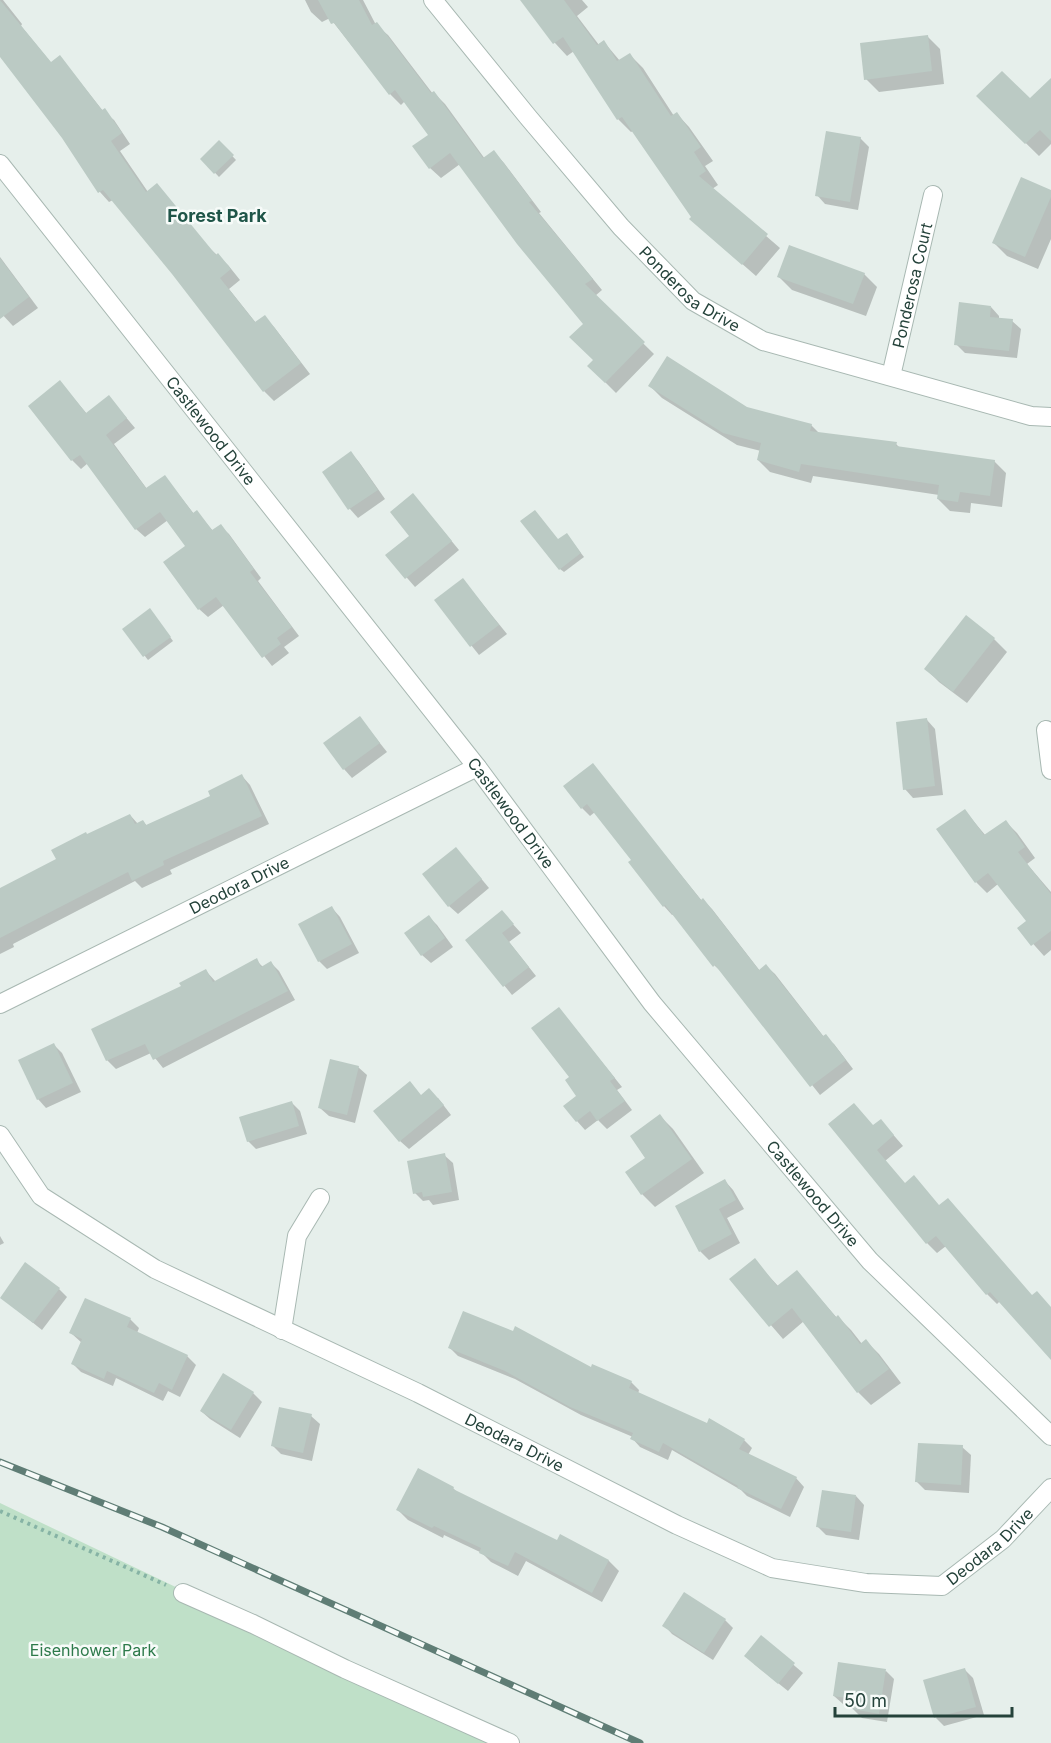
<svg xmlns="http://www.w3.org/2000/svg" width="1051" height="1743" viewBox="0 0 1051 1743" font-family="Inter,sans-serif">
<rect width="100%" height="100%" fill="#e6efeb"/>
<!-- green -->
<path fill="#bfe0c8" d="M 0,1503 L 253,1624 L 514,1743 L 0,1743 Z"/>
<!-- shadow -->
<g fill="#0003">
<path d="M 0,0 L 3,0 L 22,24 L 21,26 L 52,64 L 60,57 L 103,111 L 114,120 L 130,144 L 120,151 L 148,192 L 228,265 L 240,280 L 229,289 L 256,323 L 264,317 L 274,327 L 310,374 L 274,401 L 264,391 L 174,273 L 113,200 L 109,202 L 100,192 L 52,122 L 0,56 Z"/>
<path d="M 305,0 L 363,0 L 376,25 L 388,35 L 433,94 L 434,93 L 445,104 L 485,159 L 494,152 L 504,163 L 541,212 L 539,213 L 602,290 L 595,296 L 654,354 L 616,393 L 589,366 L 595,360 L 585,324 L 460,164 L 441,178 L 430,168 L 430,135 L 405,101 L 401,105 L 390,94 L 330,18 L 322,22 L 311,12 Z"/>
<path d="M 522,0 L 582,0 L 588,7 L 577,16 L 599,45 L 604,42 L 620,61 L 630,55 L 643,68 L 674,116 L 677,114 L 689,127 L 713,161 L 705,166 L 718,185 L 712,189 L 780,248 L 756,276 L 691,219 L 693,217 L 633,131 L 631,132 L 618,119 L 574,51 L 567,56 L 555,43 Z"/>
<path d="M 927,36 L 940,49 L 944,84 L 879,92 L 866,79 Z"/>
<path d="M 978,96 L 1030,101 L 1051,97 L 1051,144 L 1039,156 Z"/>
<path d="M 860,138 L 869,147 L 858,210 L 825,204 L 817,195 Z"/>
<path d="M 219,142 L 236,160 L 219,177 L 202,159 Z"/>
<path d="M 1051,191 L 1051,239 L 1038,269 L 1007,256 L 994,243 Z"/>
<path d="M 0,257 L 38,308 L 13,326 L 0,312 Z"/>
<path d="M 864,274 L 877,287 L 866,316 L 792,290 L 779,277 Z"/>
<path d="M 991,307 L 999,316 L 999,319 L 1012,321 L 1021,329 L 1017,358 L 965,353 L 956,344 Z"/>
<path d="M 60,382 L 87,414 L 109,397 L 135,428 L 114,444 L 147,489 L 165,477 L 194,514 L 197,512 L 213,531 L 220,526 L 229,534 L 261,578 L 258,581 L 299,636 L 284,647 L 289,653 L 272,666 L 224,605 L 208,617 L 199,609 L 187,547 L 168,520 L 145,537 L 136,529 L 88,463 L 81,469 L 72,460 L 30,406 Z"/>
<path d="M 650,386 L 811,425 L 819,433 L 896,444 L 900,448 L 994,461 L 1006,473 L 1002,507 L 971,503 L 970,513 L 950,511 L 938,499 L 939,495 L 813,476 L 811,483 L 770,472 L 758,460 L 761,451 L 737,445 L 662,398 Z"/>
<path d="M 351,453 L 359,462 L 385,499 L 358,518 L 350,509 L 324,472 Z"/>
<path d="M 421,504 L 459,550 L 415,587 L 387,555 L 411,536 Z"/>
<path d="M 570,539 L 584,557 L 564,572 L 560,569 L 558,541 Z"/>
<path d="M 463,580 L 507,634 L 479,655 L 436,601 Z"/>
<path d="M 153,614 L 173,641 L 148,660 L 124,629 Z"/>
<path d="M 966,617 L 994,639 L 1007,652 L 967,703 L 939,682 L 926,669 Z"/>
<path d="M 360,718 L 387,752 L 352,778 L 344,769 Z"/>
<path d="M 927,720 L 935,729 L 943,795 L 913,798 L 905,789 Z"/>
<path d="M 592,765 L 702,901 L 703,900 L 712,909 L 760,971 L 766,966 L 775,974 L 824,1037 L 834,1044 L 853,1069 L 820,1095 L 724,974 L 715,966 L 674,914 L 672,915 L 664,906 L 630,862 L 633,860 L 595,812 L 590,816 L 582,808 Z"/>
<path d="M 242,776 L 250,785 L 269,824 L 170,870 L 172,874 L 142,888 L 135,881 L 13,944 L 14,947 L 0,954 L 0,892 L 58,860 L 88,835 L 130,815 L 138,824 L 143,821 L 147,826 L 212,797 Z"/>
<path d="M 965,811 L 986,836 L 1006,822 L 1017,833 L 1035,858 L 1027,864 L 1051,892 L 1051,950 L 1044,956 L 1019,928 L 1028,921 L 998,884 L 987,893 L 976,882 Z"/>
<path d="M 464,858 L 489,888 L 458,914 L 449,906 Z"/>
<path d="M 332,908 L 340,917 L 359,953 L 327,969 L 319,961 Z"/>
<path d="M 502,912 L 521,933 L 509,942 L 536,976 L 512,995 L 467,940 Z"/>
<path d="M 429,917 L 437,925 L 453,947 L 431,963 L 422,955 Z"/>
<path d="M 256,960 L 263,967 L 271,963 L 279,971 L 295,1000 L 163,1068 L 151,1053 L 116,1069 L 107,1060 L 206,971 L 216,982 Z"/>
<path d="M 559,1009 L 622,1087 L 617,1090 L 632,1110 L 607,1129 L 598,1120 L 585,1130 L 577,1121 L 578,1096 L 571,1077 Z"/>
<path d="M 54,1045 L 62,1053 L 81,1092 L 46,1108 L 38,1099 Z"/>
<path d="M 358,1067 L 367,1075 L 355,1123 L 329,1116 L 320,1108 Z"/>
<path d="M 422,1096 L 438,1098 L 451,1115 L 409,1149 L 400,1141 Z"/>
<path d="M 292,1103 L 300,1111 L 307,1134 L 256,1149 L 248,1141 Z"/>
<path d="M 660,1116 L 673,1129 L 704,1173 L 655,1207 L 642,1194 L 648,1158 Z"/>
<path d="M 830,1124 L 874,1127 L 890,1131 L 903,1146 L 885,1161 L 905,1184 L 939,1206 L 1032,1296 L 1051,1308 L 1051,1357 L 1000,1301 L 997,1304 L 987,1294 L 946,1246 L 937,1253 L 927,1243 Z"/>
<path d="M 444,1155 L 453,1163 L 459,1200 L 433,1205 L 429,1200 L 423,1201 L 415,1193 Z"/>
<path d="M 725,1181 L 733,1190 L 744,1209 L 727,1218 L 740,1243 L 709,1260 L 700,1251 Z"/>
<path d="M 0,1236 L 4,1243 L 0,1245 Z"/>
<path d="M 754,1260 L 779,1287 L 797,1272 L 837,1318 L 838,1317 L 851,1330 L 862,1344 L 866,1341 L 879,1354 L 901,1383 L 871,1405 L 858,1392 L 804,1321 L 783,1339 L 731,1279 Z"/>
<path d="M 59,1289 L 67,1297 L 42,1330 L 1,1297 Z"/>
<path d="M 130,1319 L 139,1328 L 137,1333 L 187,1356 L 196,1365 L 180,1397 L 168,1391 L 163,1401 L 116,1378 L 113,1386 L 81,1372 L 73,1364 L 82,1343 L 71,1333 Z"/>
<path d="M 449,1347 L 592,1369 L 631,1382 L 639,1390 L 638,1394 L 744,1440 L 752,1448 L 748,1455 L 796,1478 L 804,1487 L 790,1517 L 747,1496 L 741,1490 L 672,1450 L 668,1460 L 640,1447 L 632,1438 L 633,1437 L 581,1415 L 515,1379 L 458,1356 Z"/>
<path d="M 253,1393 L 262,1402 L 240,1438 L 210,1419 L 201,1411 Z"/>
<path d="M 311,1416 L 320,1424 L 312,1461 L 281,1454 L 272,1445 Z"/>
<path d="M 962,1447 L 971,1455 L 969,1493 L 925,1490 L 917,1482 Z"/>
<path d="M 453,1488 L 459,1494 L 558,1542 L 561,1536 L 609,1561 L 619,1571 L 602,1602 L 526,1561 L 518,1576 L 491,1562 L 482,1553 L 444,1535 L 443,1538 L 408,1520 L 398,1510 Z"/>
<path d="M 856,1496 L 864,1505 L 859,1540 L 826,1535 L 818,1527 Z"/>
<path d="M 725,1620 L 733,1628 L 713,1660 L 672,1634 L 664,1625 Z"/>
<path d="M 761,1637 L 803,1673 L 788,1691 L 754,1664 Z"/>
<path d="M 965,1670 L 973,1678 L 984,1715 L 944,1726 L 936,1718 Z"/>
<path d="M 886,1671 L 894,1679 L 887,1722 L 862,1718 L 853,1709 L 854,1706 L 843,1704 L 834,1696 Z"/>
</g>
<!-- building -->
<g fill="#bbcac4">
<path d="M 0,0 L 51,62 L 60,55 L 102,110 L 105,108 L 122,133 L 111,141 L 146,192 L 157,183 L 216,255 L 218,253 L 231,269 L 220,278 L 255,322 L 265,315 L 301,363 L 263,392 L 172,274 L 103,190 L 98,193 L 62,138 L 0,57 Z"/>
<path d="M 318,0 L 359,0 L 372,25 L 377,22 L 431,93 L 434,91 L 483,158 L 494,150 L 532,201 L 529,202 L 593,279 L 585,284 L 645,342 L 605,383 L 587,366 L 593,360 L 569,337 L 583,324 L 517,244 L 450,153 L 429,169 L 412,146 L 428,135 L 395,90 L 389,95 L 334,23 L 331,24 Z"/>
<path d="M 520,0 L 564,0 L 597,45 L 604,40 L 617,61 L 630,53 L 671,116 L 677,112 L 701,147 L 694,152 L 706,171 L 699,176 L 768,234 L 742,265 L 689,219 L 691,217 L 622,117 L 617,120 L 563,37 L 553,44 Z"/>
<path d="M 928,35 L 932,71 L 864,80 L 860,43 Z"/>
<path d="M 1002,71 L 1030,98 L 1051,78 L 1051,141 L 1040,130 L 1025,144 L 976,96 Z"/>
<path d="M 826,131 L 861,137 L 850,202 L 815,196 Z"/>
<path d="M 219,140 L 234,155 L 214,174 L 200,159 Z"/>
<path d="M 1021,177 L 1051,190 L 1051,197 L 1025,257 L 992,243 Z"/>
<path d="M 789,245 L 865,273 L 853,304 L 777,277 Z"/>
<path d="M 0,258 L 29,297 L 0,319 Z"/>
<path d="M 959,302 L 991,306 L 990,317 L 1013,319 L 1009,351 L 954,345 Z"/>
<path d="M 667,356 L 747,407 L 812,424 L 810,431 L 897,442 L 896,446 L 995,460 L 990,496 L 960,492 L 958,502 L 937,499 L 939,485 L 801,464 L 799,472 L 757,460 L 761,443 L 723,433 L 648,386 Z"/>
<path d="M 60,380 L 86,413 L 109,395 L 127,418 L 106,435 L 146,488 L 165,475 L 193,513 L 197,510 L 212,530 L 221,524 L 254,569 L 250,572 L 292,627 L 277,638 L 281,644 L 262,658 L 216,597 L 198,610 L 163,562 L 185,546 L 160,512 L 135,530 L 80,455 L 71,461 L 28,406 Z"/>
<path d="M 351,451 L 378,490 L 348,510 L 322,472 Z"/>
<path d="M 413,493 L 452,541 L 405,579 L 385,555 L 409,536 L 390,512 Z"/>
<path d="M 535,510 L 558,539 L 567,533 L 581,553 L 559,570 L 520,521 Z"/>
<path d="M 463,578 L 499,625 L 470,647 L 434,600 Z"/>
<path d="M 150,608 L 171,637 L 143,657 L 122,629 Z"/>
<path d="M 966,615 L 995,638 L 953,692 L 924,669 Z"/>
<path d="M 360,716 L 380,743 L 343,770 L 323,743 Z"/>
<path d="M 927,718 L 935,786 L 903,790 L 896,722 Z"/>
<path d="M 593,763 L 701,900 L 703,898 L 759,970 L 766,964 L 823,1036 L 826,1034 L 846,1060 L 810,1087 L 715,965 L 713,967 L 665,905 L 663,907 L 628,862 L 631,860 L 587,804 L 581,809 L 563,786 Z"/>
<path d="M 242,774 L 262,816 L 163,861 L 164,865 L 132,881 L 128,872 L 0,938 L 0,888 L 56,859 L 51,850 L 86,832 L 87,834 L 130,814 L 135,824 L 143,820 L 146,825 L 210,796 L 208,791 Z"/>
<path d="M 965,809 L 984,835 L 1006,820 L 1025,847 L 1018,852 L 1051,894 L 1051,931 L 1031,946 L 1017,928 L 1026,921 L 988,873 L 975,883 L 936,829 Z"/>
<path d="M 456,847 L 482,879 L 448,907 L 422,874 Z"/>
<path d="M 332,906 L 352,944 L 318,962 L 298,924 Z"/>
<path d="M 502,910 L 514,924 L 502,933 L 529,967 L 503,987 L 465,940 Z"/>
<path d="M 429,915 L 445,938 L 421,956 L 404,933 Z"/>
<path d="M 257,958 L 261,967 L 271,961 L 288,991 L 153,1060 L 145,1044 L 106,1061 L 91,1029 L 181,986 L 179,983 L 206,969 L 213,982 Z"/>
<path d="M 559,1007 L 615,1078 L 610,1081 L 625,1101 L 597,1121 L 590,1111 L 576,1122 L 563,1106 L 576,1096 L 565,1080 L 569,1077 L 531,1028 Z"/>
<path d="M 54,1043 L 73,1083 L 37,1100 L 18,1060 Z"/>
<path d="M 330,1059 L 359,1066 L 347,1115 L 318,1108 Z"/>
<path d="M 410,1081 L 421,1095 L 429,1088 L 444,1105 L 399,1142 L 373,1111 Z"/>
<path d="M 292,1101 L 299,1126 L 247,1142 L 239,1117 Z"/>
<path d="M 854,1103 L 873,1125 L 881,1119 L 894,1135 L 877,1150 L 905,1183 L 914,1175 L 939,1205 L 948,1198 L 1032,1295 L 1037,1291 L 1051,1307 L 1051,1360 L 990,1292 L 986,1295 L 936,1236 L 926,1244 L 828,1124 Z"/>
<path d="M 660,1114 L 692,1159 L 641,1195 L 625,1172 L 645,1158 L 630,1136 Z"/>
<path d="M 445,1153 L 452,1192 L 423,1197 L 422,1192 L 413,1194 L 407,1161 Z"/>
<path d="M 725,1179 L 736,1200 L 719,1209 L 732,1234 L 699,1252 L 675,1206 Z"/>
<path d="M 755,1258 L 777,1286 L 797,1270 L 836,1317 L 838,1315 L 860,1344 L 866,1339 L 889,1369 L 857,1393 L 792,1308 L 769,1327 L 729,1279 Z"/>
<path d="M 25,1262 L 60,1288 L 33,1323 L 0,1298 Z"/>
<path d="M 85,1298 L 131,1318 L 127,1327 L 188,1355 L 172,1390 L 159,1383 L 154,1393 L 107,1371 L 104,1379 L 71,1364 L 82,1339 L 69,1333 Z"/>
<path d="M 463,1311 L 513,1331 L 515,1326 L 591,1367 L 592,1364 L 632,1381 L 629,1388 L 707,1423 L 709,1418 L 745,1439 L 739,1449 L 797,1477 L 781,1509 L 737,1488 L 738,1486 L 663,1443 L 659,1452 L 630,1439 L 633,1433 L 570,1407 L 505,1371 L 448,1348 Z"/>
<path d="M 223,1373 L 254,1392 L 231,1430 L 200,1411 Z"/>
<path d="M 279,1407 L 312,1414 L 303,1453 L 271,1446 Z"/>
<path d="M 918,1443 L 963,1445 L 961,1485 L 915,1482 Z"/>
<path d="M 418,1468 L 454,1487 L 453,1489 L 557,1540 L 560,1534 L 609,1560 L 592,1593 L 515,1552 L 508,1566 L 479,1553 L 481,1548 L 434,1526 L 432,1528 L 396,1510 Z"/>
<path d="M 822,1490 L 856,1495 L 851,1532 L 816,1527 Z"/>
<path d="M 684,1592 L 726,1619 L 704,1653 L 662,1626 Z"/>
<path d="M 761,1635 L 795,1663 L 778,1684 L 744,1656 Z"/>
<path d="M 838,1662 L 886,1669 L 879,1714 L 852,1709 L 853,1699 L 833,1696 Z"/>
<path d="M 965,1668 L 976,1707 L 934,1718 L 923,1680 Z"/>
</g>
<g fill="none" stroke-linecap="round" stroke-linejoin="round">
<!-- minor casing -->
<g stroke="#a8b8b2" stroke-width="20">
<g id="minor">
<path id="s1" d="M 433,0 L 528,117 L 621,227 L 693,301 L 763,341 L 1031,416 L 1051,417"/>
<path id="s2" d="M 0,164 L 477,767 L 652,1003 L 870,1261 L 1051,1436"/>
<path id="s3" d="M 891,376 L 933,195"/>
<path d="M 1046,730 L 1051,770"/>
<path id="s4" d="M 0,1004 L 477,767"/>
<path id="s5" d="M 0,1135 L 41,1196 L 155,1269 L 418,1393 L 677,1525 L 772,1568 L 866,1583 L 942,1586 L 1003,1539 L 1051,1488"/>
<path d="M 282,1330 L 297,1236 L 320,1198"/>
<path d="M 183,1593 L 253,1624 L 345,1669 L 510,1743"/>
</g>
</g>
<!-- path -->
<path stroke="#86b3a5" stroke-width="4" stroke-dasharray="3 4.5" stroke-linecap="butt" d="M 0,1511 L 166,1585"/>
<!-- minor -->
<use href="#minor" stroke="#fff" stroke-width="18"/>
<!-- rail casing -->
<g stroke="#5f7d75" stroke-width="7">
<path id="rail" d="M 0,1462 L 162,1527 L 640,1743"/>
</g>
<!-- rail -->
<use href="#rail" stroke="#f7fbf9" stroke-width="4.5" stroke-dasharray="14" stroke-linecap="butt"/>
</g>
<g text-anchor="middle" dominant-baseline="central" stroke-width="5" stroke-linejoin="round" paint-order="stroke">
<!-- street labels -->
<g font-size="16" fill="#24423a" stroke="#f7fbf9">
<text stroke="none"><textPath href="#s3" startOffset="93">Ponderosa Court</textPath></text>
<text stroke="none"><textPath href="#s1" startOffset="388">Ponderosa Drive</textPath></text>
<text stroke="none"><textPath href="#s2" startOffset="340">Castlewood Drive</textPath></text>
<text stroke="none"><textPath href="#s2" startOffset="826">Castlewood Drive</textPath></text>
<text stroke="none"><textPath href="#s4" startOffset="267">Deodora Drive</textPath></text>
<text stroke="none"><textPath href="#s2" startOffset="1312">Castlewood Drive</textPath></text>
<text stroke="none"><textPath href="#s5" startOffset="608">Deodara Drive</textPath></text>
<text stroke="none"><textPath href="#s5" startOffset="1128">Deodara Drive</textPath></text>
</g>
<!-- park labels -->
<g font-size="16" fill="#2d7a4b" stroke="#f7fbf9">
<text x="93" y="1650">Eisenhower Park</text>
</g>
<!-- neighbourhood labels -->
<g font-size="18" font-weight="bold" fill="#1f5548" stroke="#f7fbf9">
<text x="217" y="215">Forest Park</text>
</g>
</g>
<!-- scale -->
<path d="M835 1707v9h177v-9" fill="none" stroke="#24423a" stroke-width="3"/>
<text x="844" y="1707" font-size="18" fill="#24423a" stroke="#f7fbf9" stroke-width="4.5" paint-order="stroke">50 m</text>
</svg>
